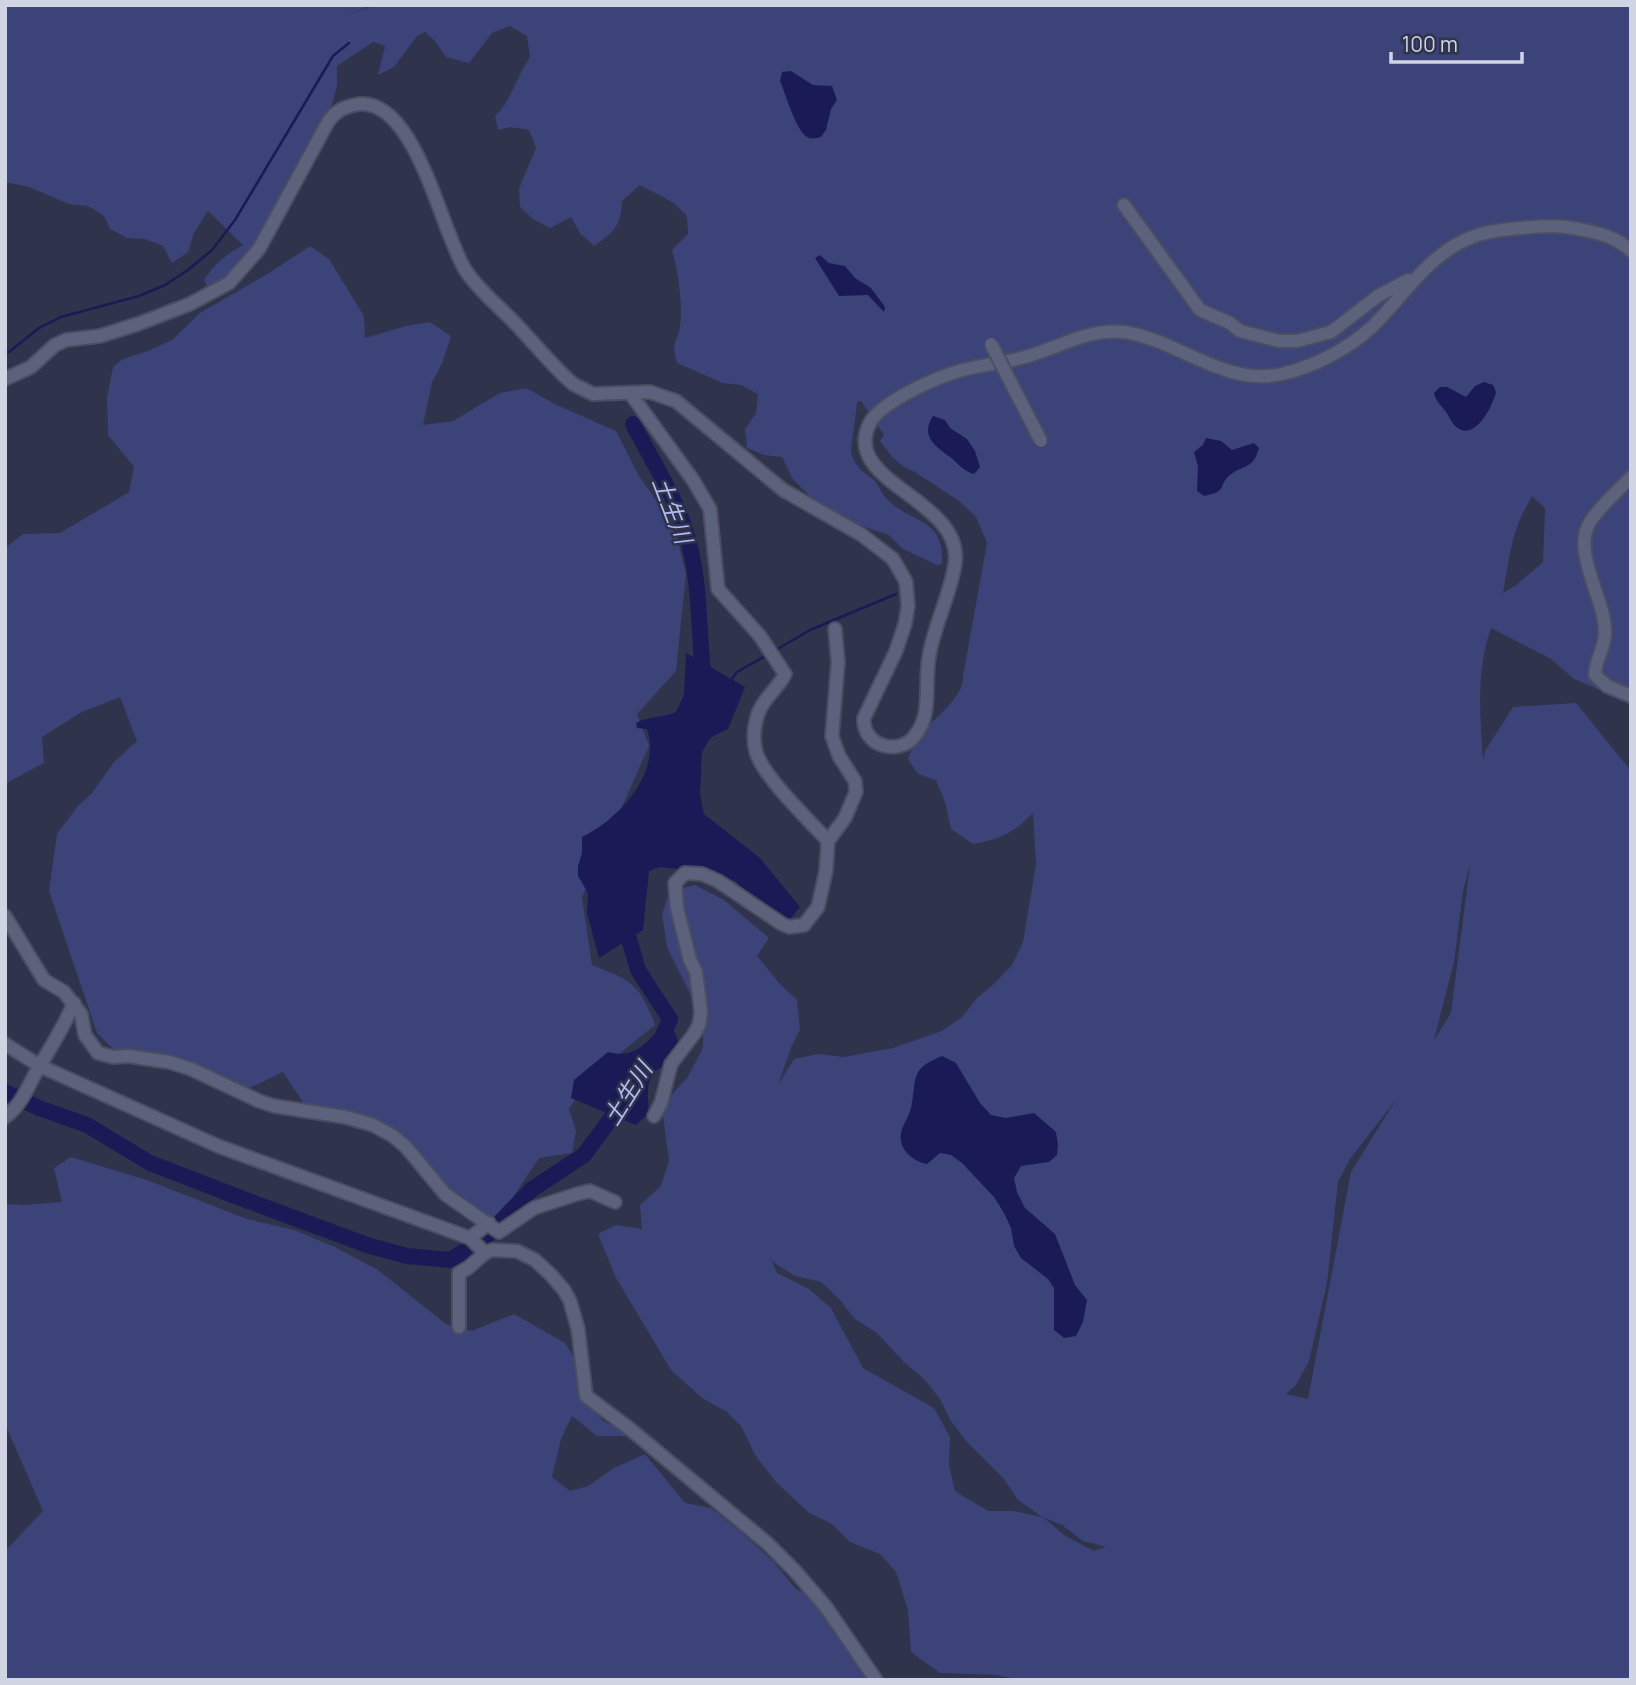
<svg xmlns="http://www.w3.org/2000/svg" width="1636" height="1685" viewBox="0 0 1636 1685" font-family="Manrope,'Noto Sans JP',sans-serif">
<rect width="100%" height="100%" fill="#2f334b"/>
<!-- green -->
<g fill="#3c4379" fill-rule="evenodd">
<path d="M 5,5 L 372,5 L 347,15 L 375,5 L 1631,5 L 1631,703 L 1574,679 L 1551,659 L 1491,628 C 1476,670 1480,716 1483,760 L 1485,751 L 1513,707 L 1576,703 L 1631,771 L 1631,1680 L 1022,1680 L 996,1675 L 940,1673 L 911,1652 L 908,1610 L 896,1572 L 880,1554 L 850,1542 L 832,1524 L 809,1513 L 776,1482 L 755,1455 L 741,1426 L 727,1412 L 702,1398 L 671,1370 L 616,1278 L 598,1234 L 616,1225 L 642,1229 L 640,1205 L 661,1186 L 669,1160 L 663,1116 L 672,1094 L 687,1078 L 703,1048 L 703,1019 L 667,947 L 662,914 L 670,891 L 695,885 L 724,900 L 769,938 L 757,956 L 780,984 L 797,1000 L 800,1030 L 792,1045 L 778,1085 L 794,1059 L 818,1054 L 843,1057 L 893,1048 L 942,1031 L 962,1017 L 978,997 L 995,983 L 1012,965 L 1023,942 L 1036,864 L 1033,813 C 1013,833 1002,839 973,844 L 951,829 L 945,802 L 936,780 L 918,774 L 908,759 C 911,752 913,744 917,738 C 929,722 965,698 963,676 L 987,543 L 976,517 L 959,501 L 915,472 L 904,467 L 893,458 L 880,441 L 884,435 L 861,401 L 857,402 C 857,414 849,449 852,456 C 857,469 864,472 874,480 C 879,485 881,493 886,498 C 909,524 945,515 942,564 L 937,565 L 903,549 L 889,535 L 835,517 L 820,507 L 793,479 L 782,457 L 764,455 L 747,448 L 745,429 L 756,413 L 758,394 L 741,385 L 723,383 L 677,363 C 671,339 677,346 680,326 C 683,305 678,270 672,250 L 688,234 L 687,216 L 674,203 L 640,185 L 622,201 C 621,226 614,232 594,246 L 580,233 L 571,217 L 550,228 L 533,219 L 520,207 L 519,188 L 536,148 L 529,130 L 510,127 L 498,130 L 495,116 C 511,101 517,76 530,57 L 527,36 L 510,26 L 492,33 L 469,63 L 446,57 L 435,41 L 425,32 L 417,36 L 394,67 L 378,75 L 385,46 L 373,42 L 337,66 L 337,86 L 332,104 L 303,152 L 289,188 L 255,258 L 209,291 L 204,280 C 214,264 227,254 243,245 L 208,211 L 194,233 L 188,252 L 172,263 L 163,246 L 145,239 L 127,238 L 110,229 L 104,216 L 88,206 L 69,204 L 29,187 L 5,182 ZM 1532,496 L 1545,508 L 1543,562 L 1515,586 L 1503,593 C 1511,552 1510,534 1532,496 ZM 1470,865 L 1451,1013 L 1434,1040 L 1454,962 L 1463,891 ZM 1395,1101 L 1351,1172 L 1308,1399 L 1286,1394 L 1296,1385 L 1309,1361 L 1327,1283 L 1338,1182 L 1350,1159 ZM 770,1257 L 773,1262 L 795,1276 L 821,1282 L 839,1299 L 855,1319 L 877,1333 L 904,1362 L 924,1379 L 940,1399 L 951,1421 L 966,1441 L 1004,1479 L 1018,1500 L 1042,1517 L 1014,1511 L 988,1511 L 955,1491 L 949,1465 L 950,1437 L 934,1408 L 863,1368 L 831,1308 L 809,1289 L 777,1273 ZM 1043,1517 L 1062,1525 L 1083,1541 L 1106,1547 L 1094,1551 L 1064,1535 Z"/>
<path d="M 310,246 L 329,259 L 364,316 L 365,338 L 406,326 L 430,322 L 451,336 L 442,364 L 432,382 L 423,425 L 453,421 L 500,393 L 526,388 L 557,405 L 616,431 L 639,476 L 659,504 L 677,538 L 686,574 L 676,671 L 637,714 L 649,746 L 582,897 L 592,965 C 631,980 640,984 655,1025 L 588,1079 L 569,1109 L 576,1131 L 572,1153 L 539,1158 L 496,1223 L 462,1208 L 406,1146 L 367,1116 L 310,1113 L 283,1072 L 235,1095 L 207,1068 L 120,1056 L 97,1033 L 49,891 L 57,834 L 78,806 L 92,793 L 114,762 L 137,741 L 120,697 L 80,713 L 42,737 L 44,763 L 5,784 L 5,548 L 23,534 L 60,533 L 129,492 L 134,467 L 108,435 L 107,398 L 113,367 L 123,359 L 148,351 L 172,340 L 200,313 L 269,273 Z"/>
<path d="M 71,1157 L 147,1180 L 247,1219 L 294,1230 L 335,1247 L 378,1270 L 446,1324 L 472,1331 L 514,1314 L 565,1343 L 581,1369 L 584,1399 L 603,1421 L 633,1436 L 597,1436 L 572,1416 L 561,1439 L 552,1477 L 570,1491 L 588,1486 L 614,1468 L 645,1454 L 685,1503 L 711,1508 L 740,1531 L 773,1561 L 796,1589 L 830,1606 L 872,1680 L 5,1680 L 5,1551 L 43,1511 L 5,1424 L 5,1204 L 24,1205 L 62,1202 L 54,1168 Z"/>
</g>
<!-- water -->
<g fill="#1a1b56">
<path d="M 791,71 L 813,85 L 832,86 L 837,100 L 831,109 L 826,130 L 821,137 C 817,138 813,139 809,138 C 796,133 786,94 780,81 L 782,72 Z"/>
<path d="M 820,255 L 829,263 L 845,266 L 855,278 L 871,288 L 885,307 L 884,312 L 868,295 L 839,296 L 815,258 Z"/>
<path d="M 1484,382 L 1493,385 L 1496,392 C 1493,405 1475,444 1455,426 C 1452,423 1449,416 1446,412 C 1441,405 1436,402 1434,393 L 1440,387 L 1447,387 L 1466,397 L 1475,386 Z"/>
<path d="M 933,416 L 945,420 L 950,428 L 967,439 L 975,451 L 980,467 L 974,474 C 963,471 959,464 950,457 C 935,446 920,436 933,416 Z"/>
<path d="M 1206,438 L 1221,441 L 1232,450 L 1254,443 L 1259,448 C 1253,470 1244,464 1230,475 C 1217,486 1229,491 1204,496 L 1197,491 L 1198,466 L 1194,452 L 1203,445 Z"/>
<path d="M 686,653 L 745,687 L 728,729 L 710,738 L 702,752 L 700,794 L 704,814 L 760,858 L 800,907 L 784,927 L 735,881 L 705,872 L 660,867 L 649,871 L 643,930 L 599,958 L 587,913 L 588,893 L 578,876 L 578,866 L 582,853 L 582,837 C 619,819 662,773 647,729 L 637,728 L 636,723 C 648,716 663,718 676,712 L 684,695 Z"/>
<path d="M 669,1021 C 679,1042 684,1045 670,1065 C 643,1070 648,1091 649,1113 L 636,1125 L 571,1098 L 574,1080 L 608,1052 C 640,1060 646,1039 669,1021 Z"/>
<path d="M 942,1056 L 956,1063 L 980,1103 L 991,1115 L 1006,1118 L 1034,1113 L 1056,1132 L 1058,1145 L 1057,1155 L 1049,1162 L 1021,1166 L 1014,1178 L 1017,1192 L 1025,1208 L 1055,1234 L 1075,1285 L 1087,1300 L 1083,1322 L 1076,1336 L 1064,1338 L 1054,1330 L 1054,1288 L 1048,1279 L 1021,1258 L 1014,1246 L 1011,1228 L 1004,1213 L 994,1197 L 962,1163 L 951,1155 L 940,1153 L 927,1164 C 911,1161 896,1147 902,1129 C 905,1122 909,1115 911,1108 C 917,1079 909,1069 942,1056 Z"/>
</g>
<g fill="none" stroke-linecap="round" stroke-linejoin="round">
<!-- stream -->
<g stroke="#1a1b56" stroke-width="2.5">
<path d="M 5,352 L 9,352 L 39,328 L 61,317 L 139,296 L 165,285 L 188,270 L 212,250 L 235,220 L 333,56 L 349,43"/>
<path d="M 776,650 L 810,630 L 896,594"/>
<path d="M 730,681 L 737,672 L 767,655"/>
</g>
<!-- river -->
<g stroke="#1a1b56" stroke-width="16">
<path d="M 633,424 C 652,461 675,495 687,536 C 701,582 698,633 704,680"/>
<path d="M 623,919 L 638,970 L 670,1019 L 661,1040"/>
<path d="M 5,1092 L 39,1108 L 87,1125 L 150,1163 L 246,1200 L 367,1245 L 407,1256 L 450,1260 L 483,1240 L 531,1190 L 584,1155 L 626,1098"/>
</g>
<!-- minor casing -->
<g stroke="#4b4e62" stroke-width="16">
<g id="minor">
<path d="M 1124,205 L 1200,310 L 1230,323 L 1240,331 L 1279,341 L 1297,341 L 1331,332 L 1378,296 L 1408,280"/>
<path d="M 5,379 L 31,367 L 55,345 L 66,340 L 100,336 L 138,324 L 190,304 L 229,283 L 259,249 L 328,122 C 335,112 341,108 354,105 C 415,91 441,233 466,271 C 478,289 495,303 510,318 C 532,340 550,364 573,384 L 593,394 L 650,392 L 676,401 L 783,490 L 862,535 L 893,559 L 906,582 L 908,606 L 905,624 L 896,651 L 864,718 C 862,746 898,756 914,737 C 933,715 924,684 929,657 C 934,625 950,596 955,564 C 965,499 839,483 870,423 C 879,404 929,381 950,374 C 974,365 1001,364 1025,357 C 1059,348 1088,328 1124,332 C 1179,340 1224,387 1282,374 C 1313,367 1348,349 1372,327 C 1402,298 1426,258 1465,240 C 1484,231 1501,230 1521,228 C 1536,227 1551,225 1566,227 C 1589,231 1614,234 1631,251"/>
<path d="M 630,393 L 693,480 L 710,509 L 718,589 L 760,636 L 785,674 C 778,689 763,698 758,714 C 754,726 753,740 756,752 C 764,778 809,820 828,841"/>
<path d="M 1631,477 C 1618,491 1601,505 1590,522 C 1571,552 1606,600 1605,633 C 1605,648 1595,660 1595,675 L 1607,686 L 1631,696"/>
<path d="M 5,916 L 44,980 L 64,992 L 81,1014 L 85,1035 L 98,1053 L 113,1057 L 128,1056 L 169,1062 L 191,1069 L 259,1101 L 274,1106 L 345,1117 L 373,1125 L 393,1136 L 406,1147 L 445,1194 L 499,1232 L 534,1208 L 577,1194 L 590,1191 L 615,1202"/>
<path d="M 5,1044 L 40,1066 L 218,1146 L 470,1238"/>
<path d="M 654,1116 L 661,1103 L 671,1064 L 694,1034 L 699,1025 L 701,1012 L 696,972 L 690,960 L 677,908 L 675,883 L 685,873 L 702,874 L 718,881 L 782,924 L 789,927 L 804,925 L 818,907 L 826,871 L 828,841 L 845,818 L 856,792 L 855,781 L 839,756 L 832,736 L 838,662 L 835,629"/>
<path d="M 5,1117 C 23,1104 28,1085 39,1067 C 52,1046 64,1026 74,1003"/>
<path d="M 485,1253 L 470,1238 L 489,1223"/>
<path d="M 459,1327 L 459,1273 L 468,1268 L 485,1253 L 492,1250 L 517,1251 L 535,1260 L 551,1275 L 564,1290 L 570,1301 L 578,1329 L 586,1396 L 630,1429 L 767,1543 L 795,1571 L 826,1607 L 876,1680"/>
</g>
</g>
<!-- minor -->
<use href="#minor" stroke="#5c627c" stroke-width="12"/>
<!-- minor-bridge casing -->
<g stroke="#4b4e62" stroke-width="16" stroke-linecap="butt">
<path id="minor-bridge" d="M 991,344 L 1041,441"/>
</g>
<!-- minor-bridge -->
<use href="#minor-bridge" stroke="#5c627c" stroke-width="12"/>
</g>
<g text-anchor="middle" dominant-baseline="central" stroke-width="5" stroke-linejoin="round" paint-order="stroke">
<!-- water labels -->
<g font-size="23" font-style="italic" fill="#b1bcf4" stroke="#2f334b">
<text transform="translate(673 510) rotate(69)">土生川</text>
<text transform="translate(627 1093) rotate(-58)">土生川</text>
</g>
</g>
<!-- border -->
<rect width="1636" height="1685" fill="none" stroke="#d0d4e3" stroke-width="14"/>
<!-- scale -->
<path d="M1391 52v10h131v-10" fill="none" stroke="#d0d4e3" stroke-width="3.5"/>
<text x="1402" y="52" font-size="21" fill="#d0d4e3" stroke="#2f334b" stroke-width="5" paint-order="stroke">100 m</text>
</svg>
